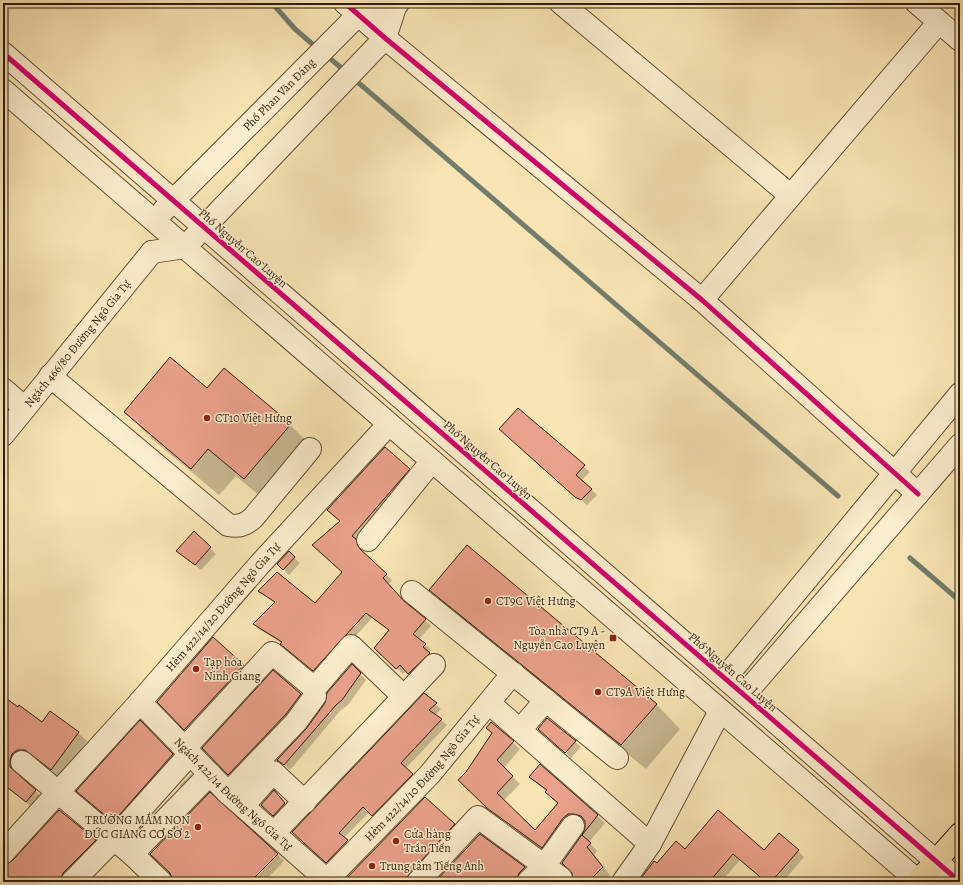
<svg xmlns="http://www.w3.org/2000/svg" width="963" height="885" viewBox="0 0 963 885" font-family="Alegreya,serif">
<rect width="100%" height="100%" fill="#f9e5b4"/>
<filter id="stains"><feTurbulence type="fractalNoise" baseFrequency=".005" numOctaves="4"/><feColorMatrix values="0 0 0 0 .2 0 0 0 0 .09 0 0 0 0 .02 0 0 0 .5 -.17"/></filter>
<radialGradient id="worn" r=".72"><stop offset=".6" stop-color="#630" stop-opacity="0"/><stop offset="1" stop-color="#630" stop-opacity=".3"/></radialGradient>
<!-- shadow -->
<g fill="#0003">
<path d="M 224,370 L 290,425 L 318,452 L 272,506 L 236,476 L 219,495 L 152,439 L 125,412 L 207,390 Z"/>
<path d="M 518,410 L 590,472 L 582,480 L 597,495 L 587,505 L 505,434 Z"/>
<path d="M 409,470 L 415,475 L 357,542 L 361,546 L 365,555 L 392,580 L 388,585 L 406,604 L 431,626 L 419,639 L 431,650 L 428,654 L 435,660 L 415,679 L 407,670 L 403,674 L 375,648 L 389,631 L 372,618 L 320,676 L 282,643 L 260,630 L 254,624 L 275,603 L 259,591 L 315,604 L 343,573 L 320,551 Z"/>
<path d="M 194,532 L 216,554 L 201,570 L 183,556 Z"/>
<path d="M 294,558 L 300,563 L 289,575 L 278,564 Z"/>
<path d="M 431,590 L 656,704 L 680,729 L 646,769 L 455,614 Z"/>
<path d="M 213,638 L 249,672 L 191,735 L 158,702 Z"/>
<path d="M 352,666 L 366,680 L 348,705 L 341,710 L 290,770 L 278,760 L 307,730 Z"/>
<path d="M 301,694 L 307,701 L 235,781 L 203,748 Z"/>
<path d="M 424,695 L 441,709 L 435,715 L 447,725 L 405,769 L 417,780 L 378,820 L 369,812 L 344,838 L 352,846 L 332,867 L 317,854 Z"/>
<path d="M 3,697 L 43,723 L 78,733 L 87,741 L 60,778 L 34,758 L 18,769 L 19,776 L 44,799 L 35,810 L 6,786 L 3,789 Z"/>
<path d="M 547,719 L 581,747 L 571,758 L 544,734 Z"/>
<path d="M 140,722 L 177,759 L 118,825 L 82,795 Z"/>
<path d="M 491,723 L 520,749 L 504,768 L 520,784 L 503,801 L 535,831 L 559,804 L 530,777 L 540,766 L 605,823 L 589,842 L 597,851 L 594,855 L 610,875 L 603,882 L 573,882 L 574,873 L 563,863 L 584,833 L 586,828 L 586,822 L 582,820 L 549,855 L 496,815 L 466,787 L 466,773 L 493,734 Z"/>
<path d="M 191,774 L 197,780 L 186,792 L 179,786 Z"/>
<path d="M 274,791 L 291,810 L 280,822 L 268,811 Z"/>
<path d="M 454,825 L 461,832 L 415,882 L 344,882 Z"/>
<path d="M 480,835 L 532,875 L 526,882 L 436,882 Z"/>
<path d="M 95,841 L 102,848 L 69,882 L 10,882 L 3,876 L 3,866 Z"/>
<path d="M 685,850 L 764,852 L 798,851 L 804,857 L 783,882 L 766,882 L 740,860 L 721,882 L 640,882 L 657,864 Z"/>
<path d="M 277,854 L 284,861 L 264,882 L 174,882 Z"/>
</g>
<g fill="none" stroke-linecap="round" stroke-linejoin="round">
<!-- stream -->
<g stroke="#717e6e" stroke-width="5">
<path d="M 272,3 L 295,29 L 318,49"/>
<path d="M 326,55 L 346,72"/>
<path d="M 353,78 L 838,496"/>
<path d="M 910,558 L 960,601"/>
</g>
</g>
<!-- building -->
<g fill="#eaa18b" stroke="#2d1c0c">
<path d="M 170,357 L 207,388 L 224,368 L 291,424 L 244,479 L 208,449 L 191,469 L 124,412 Z"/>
<path d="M 518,408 L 585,465 L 576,475 L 592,489 L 581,500 L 575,497 L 499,429 Z"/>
<path d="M 385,447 L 410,469 L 352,536 L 356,539 L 360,549 L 387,574 L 383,578 L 404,601 L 426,619 L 413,634 L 426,644 L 423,647 L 430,653 L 408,674 L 400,665 L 396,669 L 374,648 L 389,630 L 366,613 L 313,671 L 280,644 L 282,642 L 253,624 L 275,602 L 258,591 L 277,572 L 315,603 L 342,572 L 312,545 L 340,521 L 327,510 Z"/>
<path d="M 194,531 L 211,547 L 195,565 L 176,551 Z"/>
<path d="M 467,545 L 657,704 L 621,745 L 429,590 Z"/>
<path d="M 289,551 L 295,557 L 283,570 L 277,564 Z"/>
<path d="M 213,637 L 244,665 L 184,730 L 157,702 Z"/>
<path d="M 352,664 L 361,673 L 342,700 L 336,705 L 284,765 L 277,760 L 306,729 L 325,703 L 327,693 Z"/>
<path d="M 273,670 L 301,694 L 286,714 L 228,775 L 202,748 Z"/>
<path d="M 424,693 L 437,703 L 429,710 L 442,719 L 401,763 L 413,774 L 372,816 L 363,807 L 339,833 L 348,840 L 326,863 L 292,832 Z"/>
<path d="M 3,696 L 18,707 L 19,705 L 42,722 L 50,711 L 79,732 L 51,770 L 25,750 L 17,750 L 12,754 L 10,760 L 10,767 L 36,790 L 26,802 L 3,784 Z"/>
<path d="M 547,718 L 576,741 L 565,753 L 538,729 Z"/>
<path d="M 140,720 L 173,754 L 113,822 L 76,791 Z"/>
<path d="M 491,722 L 514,741 L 497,760 L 513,776 L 497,793 L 535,830 L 558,803 L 545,792 L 547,790 L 529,777 L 540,764 L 598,815 L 582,835 L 591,843 L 587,847 L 603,867 L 588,882 L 572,882 L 572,873 L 562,863 L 583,833 L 585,828 L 585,821 L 581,816 L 574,814 L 568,814 L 563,818 L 542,848 L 487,808 L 458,780 L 466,772 L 492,733 L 486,728 Z"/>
<path d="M 274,790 L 285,803 L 273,816 L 261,805 Z"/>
<path d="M 210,792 L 278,854 L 250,882 L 173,882 L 170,873 L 150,854 Z"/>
<path d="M 425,797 L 455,824 L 409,874 L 406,882 L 343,882 Z"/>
<path d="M 59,810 L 96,840 L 63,873 L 60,882 L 9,882 L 3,877 L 3,865 L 12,861 Z"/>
<path d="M 718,810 L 764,850 L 779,833 L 799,850 L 771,882 L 766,882 L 733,854 L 709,882 L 638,882 L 654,861 L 657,863 L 676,841 L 685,849 Z"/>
<path d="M 480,834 L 525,867 L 519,873 L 516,882 L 435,882 Z"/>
</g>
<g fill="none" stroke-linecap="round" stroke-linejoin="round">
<!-- minor casing -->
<g stroke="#604e36" stroke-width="24">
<g id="minor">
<path d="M 345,3 L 385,38 L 702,300 L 918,494"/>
<path d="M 561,3 L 790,195"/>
<path d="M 917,3 L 960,40"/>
<path d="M 3,53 L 960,882"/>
<path d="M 3,90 L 919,882"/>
<path id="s1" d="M 164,210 L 358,15 L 395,7"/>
<path d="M 152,252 L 185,247 L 385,38 L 395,7 L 398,3"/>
<path d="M 702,300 L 939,22"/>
<path d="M 50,376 L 228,525 C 239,527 245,525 253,518 L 310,449"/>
<path d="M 3,389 L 25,408"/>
<path id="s2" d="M 3,435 L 152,252"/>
<path d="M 368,540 L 432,461"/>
<path d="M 412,592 L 617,758"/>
<path d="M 725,678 L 960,394"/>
<path d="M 314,689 L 351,646 L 403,696"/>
<path d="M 744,695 L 960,445"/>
<path id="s3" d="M 140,702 L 228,793 L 329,882"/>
<path d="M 489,703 L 650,844"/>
<path d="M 520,730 L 546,700"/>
<path d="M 185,748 L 272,653 L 313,687 L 315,696 L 296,722 L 228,793"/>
<path d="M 22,762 L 132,854 L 161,882"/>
<path d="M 243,806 L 273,772 L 305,802"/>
<path d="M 274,833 L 434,665"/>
<path id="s4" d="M 3,853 L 140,702 L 260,564 L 389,424"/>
<path d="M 132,854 L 210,774"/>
<path d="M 72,882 L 114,839 L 190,754"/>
<path id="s5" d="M 325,882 L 430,774 L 513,673"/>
<path d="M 418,882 L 478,817 L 561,878"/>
<path d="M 528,882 L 544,866 L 573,826"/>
<path d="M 623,882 L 650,844 L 720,711"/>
</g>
</g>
<!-- major casing -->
<g stroke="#2d1c0c" stroke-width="24">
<path id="major" d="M 917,882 L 960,834"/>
</g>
<!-- minor -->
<use href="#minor" stroke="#fbeece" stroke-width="22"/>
<!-- major -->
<use href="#major" stroke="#f9e5b4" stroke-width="22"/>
<!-- cycleway casing -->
<g stroke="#fbeece" stroke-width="8">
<g id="cycleway">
<path d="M 345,3 L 385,38 L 702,300 L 918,494"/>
<path d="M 3,53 L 960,882"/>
</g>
</g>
<!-- cycleway -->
<use href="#cycleway" stroke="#d6006c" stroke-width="5"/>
</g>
<!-- markers -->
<g fill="#8f2418" stroke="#fbeece" stroke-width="1.5">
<circle cx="207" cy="418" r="4"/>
<circle cx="488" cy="601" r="4"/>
<rect x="609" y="634" width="8" height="8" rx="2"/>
<circle cx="196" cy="669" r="4"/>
<circle cx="598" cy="692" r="4"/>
<circle cx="198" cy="827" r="4"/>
<circle cx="396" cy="841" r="4"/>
<circle cx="372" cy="866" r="4"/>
</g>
<g text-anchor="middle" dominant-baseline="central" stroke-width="3" stroke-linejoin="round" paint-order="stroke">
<!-- street labels -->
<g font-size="12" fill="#2d1c0c" stroke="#fbeece">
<text stroke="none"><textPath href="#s1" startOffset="163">Phố Phan Văn Đáng</textPath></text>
<text transform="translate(243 248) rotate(41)">Phố Nguyễn Cao Luyện</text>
<text stroke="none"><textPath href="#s2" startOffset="118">Ngách 466/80 Đường Ngô Gia Tự</textPath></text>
<text transform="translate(488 460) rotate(41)">Phố Nguyễn Cao Luyện</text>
<text stroke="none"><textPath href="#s4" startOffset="330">Hẻm 422/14/20 Đường Ngô Gia Tự</textPath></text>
<text transform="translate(733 672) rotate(41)">Phố Nguyễn Cao Luyện</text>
<text stroke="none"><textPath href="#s5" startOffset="142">Hẻm 422/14/10 Đường Ngô Gia Tự</textPath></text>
<text stroke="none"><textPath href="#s3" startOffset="131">Ngách 422/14 Đường Ngô Gia Tự</textPath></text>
</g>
<!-- poi labels -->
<g font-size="12" fill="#2d1c0c" stroke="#fbeece" text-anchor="start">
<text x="215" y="418">CT10 Việt Hưng</text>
<text x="496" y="601">CT9C Việt Hưng</text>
<text x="605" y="631" text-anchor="end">Tòa nhà CT9 A -<tspan x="605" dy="14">Nguyễn Cao Luyện</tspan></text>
<text x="204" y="662">Tạp hóa<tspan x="204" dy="14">Ninh Giang</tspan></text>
<text x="606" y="692">CT9A Việt Hưng</text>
<text x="190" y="820" text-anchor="end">TRƯỜNG MẦM NON<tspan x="190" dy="14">ĐỨC GIANG CƠ SỞ 2</tspan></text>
<text x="404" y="834">Cửa hàng<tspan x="404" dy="14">Trần Tiến</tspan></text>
<text x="380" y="866">Trung tâm Tiếng Anh</text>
</g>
</g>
<!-- margin -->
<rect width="963" height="885" fill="none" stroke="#f9e5b4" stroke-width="16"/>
<rect x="4" y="4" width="955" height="877" fill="none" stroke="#2d1c0c" stroke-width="2"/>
<rect x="8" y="8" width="947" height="869" fill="none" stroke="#2d1c0c"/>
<rect width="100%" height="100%" filter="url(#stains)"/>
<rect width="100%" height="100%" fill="url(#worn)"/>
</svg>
